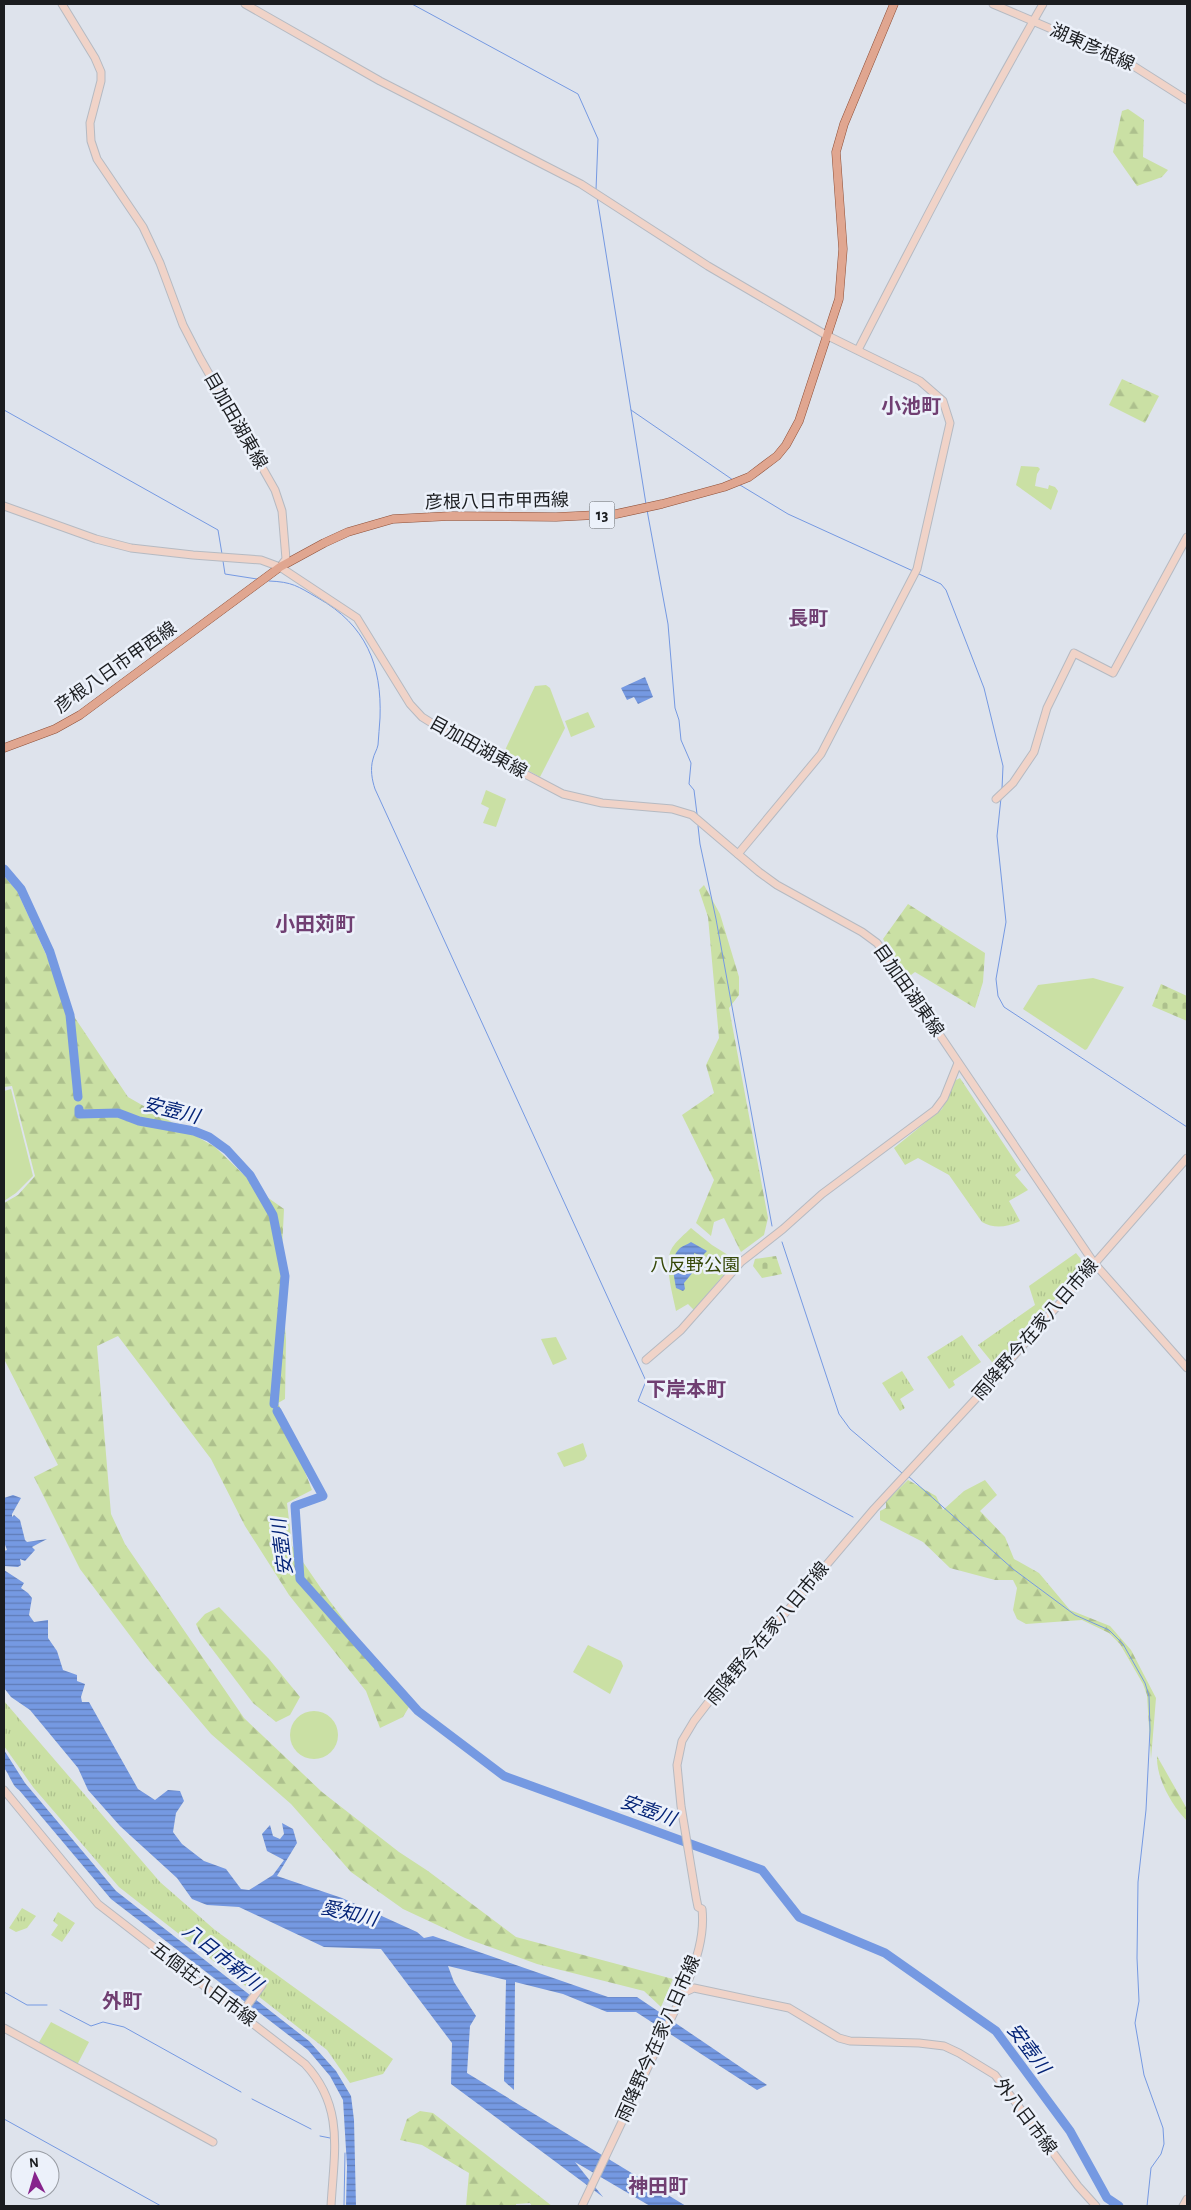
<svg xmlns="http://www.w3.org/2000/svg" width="1191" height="2210" viewBox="0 0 1191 2210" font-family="'Alegreya Sans','Noto Sans JP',sans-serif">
<defs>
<pattern id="grass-tufts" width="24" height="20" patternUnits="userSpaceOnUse" patternTransform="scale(1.25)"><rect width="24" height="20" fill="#cae0a4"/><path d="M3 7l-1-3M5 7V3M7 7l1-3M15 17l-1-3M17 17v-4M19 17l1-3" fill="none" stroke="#adc08d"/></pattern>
<pattern id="forest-firs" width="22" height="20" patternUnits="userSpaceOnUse" patternTransform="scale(1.25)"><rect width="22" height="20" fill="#cae0a4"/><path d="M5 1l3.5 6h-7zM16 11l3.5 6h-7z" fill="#adc08d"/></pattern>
<pattern id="cemetery-stones" width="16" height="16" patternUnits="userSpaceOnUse" patternTransform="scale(1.25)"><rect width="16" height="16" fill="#cae0a4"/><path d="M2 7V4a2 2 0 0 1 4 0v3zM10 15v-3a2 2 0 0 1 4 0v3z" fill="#adc08d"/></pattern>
<pattern id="water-rules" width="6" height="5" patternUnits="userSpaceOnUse" patternTransform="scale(1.25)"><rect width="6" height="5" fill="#7599e2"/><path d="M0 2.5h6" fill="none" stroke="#5f7cb7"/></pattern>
</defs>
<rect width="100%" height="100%" fill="#dee3ec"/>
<!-- grass -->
<g fill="url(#grass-tufts)">
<path d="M 960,1078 L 1021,1170 L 1015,1175 L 1028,1190 L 1009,1201 L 1020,1221 C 1008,1227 994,1229 982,1222 L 949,1175 L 918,1158 L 905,1165 L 894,1148 L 942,1109 L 954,1081 Z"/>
<path d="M 1076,1253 L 1085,1264 L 996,1367 L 978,1345 L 1035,1305 L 1029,1286 Z"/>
<path d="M 962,1335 L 981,1362 L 953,1381 L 955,1385 L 949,1389 L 927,1357 Z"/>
<path d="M 902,1371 L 914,1390 L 900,1399 L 905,1408 L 900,1411 L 882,1383 Z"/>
<path d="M 4,1701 L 160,1882 L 215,1930 L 393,2059 L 383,2074 L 350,2083 L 327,2050 L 119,1887 L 33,1787 L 4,1746 Z"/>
<path d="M 22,1908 L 36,1916 L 27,1928 L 16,1932 L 9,1928 Z"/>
<path d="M 58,1912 L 75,1923 L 62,1942 L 51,1935 L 58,1925 L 53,1921 Z"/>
</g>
<!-- forest -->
<g fill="url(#forest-firs)">
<path d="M 1128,109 L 1144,120 L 1143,157 L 1168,170 L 1162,177 L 1137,186 L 1113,152 L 1122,111 Z"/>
<path d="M 1122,379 L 1159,396 L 1145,423 L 1109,405 Z"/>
<path d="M 4,876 L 17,891 L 75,1018 L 128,1097 L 215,1147 L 267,1197 L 284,1209 L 281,1270 L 286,1340 L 285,1399 L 278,1403 L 312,1490 L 287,1503 L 292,1546 L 329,1600 L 409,1707 L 403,1717 L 380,1728 L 366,1691 L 289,1595 L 245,1526 L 211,1459 L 118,1336 L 97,1346 L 111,1514 L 125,1544 L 244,1718 L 322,1792 L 399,1852 L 428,1871 L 516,1937 L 673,1979 L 661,2007 L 644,1991 L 537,1964 L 465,1938 L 403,1909 L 351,1872 L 291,1804 L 211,1734 L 149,1661 L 80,1569 L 34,1477 L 58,1465 L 4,1359 L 4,1203 L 18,1195 L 35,1176 L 12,1086 L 4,1087 Z"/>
<path d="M 704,885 L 720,914 L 739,977 L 739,995 L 729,1008 L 768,1218 L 764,1235 L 741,1252 L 724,1218 L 714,1222 L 711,1236 L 696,1223 L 714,1180 L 682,1115 L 714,1093 L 706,1065 L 719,1038 L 708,917 L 699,890 Z"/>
<path d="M 908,904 L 985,953 L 983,982 L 975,1008 L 915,972 L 907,978 L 883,939 Z"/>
<path d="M 908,1480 L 936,1496 L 943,1510 L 964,1491 L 985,1480 L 997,1495 L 980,1511 L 1005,1537 L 1014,1559 L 1039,1573 L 1070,1610 L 1110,1626 L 1131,1650 L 1156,1698 L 1151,1759 L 1147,1695 L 1143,1684 L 1120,1644 L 1109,1633 L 1082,1620 L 1026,1624 L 1017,1619 L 1013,1610 L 1017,1588 L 1013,1580 L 995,1580 L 950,1568 L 923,1542 L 880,1520 L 880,1511 L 886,1508 L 886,1501 Z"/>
<path d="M 219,1607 L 269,1659 L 300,1697 L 290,1715 L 276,1722 L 253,1703 L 200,1633 L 196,1624 L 205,1614 Z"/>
<path d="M 1157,1756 L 1187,1809 L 1187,1821 C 1172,1806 1156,1778 1157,1756 Z"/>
<path d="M 420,2111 L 433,2113 L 552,2206 L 532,2206 L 530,2203 L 516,2204 L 516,2206 L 466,2206 L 469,2173 L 422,2145 L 400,2140 L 407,2119 Z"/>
</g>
<!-- cemetery -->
<g fill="url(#cemetery-stones)">
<path d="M 1161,984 L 1187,996 L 1187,1021 L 1152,1006 Z"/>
<path d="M 776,1256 L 782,1274 L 762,1278 L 753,1266 L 755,1259 Z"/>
</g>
<!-- park -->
<g fill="#cae0a4">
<path d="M 1021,466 L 1038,467 L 1040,469 L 1037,474 L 1035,486 L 1048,489 L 1049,485 L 1055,487 L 1058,491 L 1051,510 L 1016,485 Z"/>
<path d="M 546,685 L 550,688 L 565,728 L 540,777 L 504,757 L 506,748 L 535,686 Z"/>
<path d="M 588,712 L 595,727 L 571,737 L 565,721 Z"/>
<path d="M 486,790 L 506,799 L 496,827 L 483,823 L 489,808 L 481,804 Z"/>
<path d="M 1093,978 L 1124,987 L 1087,1049 L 1085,1050 L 1023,1009 L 1038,985 Z"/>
<path d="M 11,1089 L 33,1176 L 16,1193 L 4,1201 L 4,1091 Z"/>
<path d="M 691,1228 L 712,1245 L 736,1260 L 694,1310 L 688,1304 L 676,1311 C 673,1295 663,1263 672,1248 C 676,1241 685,1234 691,1228 Z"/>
<path d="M 556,1337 L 567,1359 L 553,1365 L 541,1339 Z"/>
<path d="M 583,1443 L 587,1456 L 584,1460 L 564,1467 L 557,1453 Z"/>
<path d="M 588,1645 L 621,1661 L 623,1666 L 610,1694 L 573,1672 Z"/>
<circle cx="314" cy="1735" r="24"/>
<path d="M 51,2022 L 89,2042 L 77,2065 L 38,2044 Z"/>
</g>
<!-- water -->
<g fill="url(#water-rules)">
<path d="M 645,677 L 653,697 L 638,704 L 634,697 L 627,700 L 621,688 Z"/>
<path d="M 691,1242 L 707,1251 L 702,1256 L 694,1253 L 694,1261 L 696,1263 L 715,1260 L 710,1267 L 702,1265 L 698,1266 L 684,1283 L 685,1289 L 683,1291 L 676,1288 C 674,1275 669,1258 680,1248 C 684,1245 687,1245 691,1242 Z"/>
<path d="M 13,1495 L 21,1498 L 12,1514 L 12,1517 L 14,1515 L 20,1520 L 25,1540 L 27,1542 L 47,1539 L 32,1547 L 35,1550 L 25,1561 L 20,1559 L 21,1565 L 18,1567 L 4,1566 L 4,1551 L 7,1550 L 4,1542 L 4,1498 Z"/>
<path d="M 4,1570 L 24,1583 L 21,1588 L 28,1593 L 32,1598 L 29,1615 L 34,1622 L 48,1620 L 48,1638 L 57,1651 L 63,1670 L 77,1675 L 77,1681 L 85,1684 L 81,1697 L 82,1702 L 89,1702 L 138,1789 L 155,1800 L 168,1790 L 180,1791 L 184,1801 L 176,1813 L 173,1832 L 182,1844 L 204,1861 L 226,1869 L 241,1889 L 249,1890 L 273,1875 L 284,1860 L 267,1851 L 262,1834 L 270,1825 L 273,1836 L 280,1839 L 284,1834 L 282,1823 L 293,1829 L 297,1843 L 277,1876 L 342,1898 L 417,1932 L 424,1938 L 433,1936 L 608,1997 L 637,1997 L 767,2085 L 757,2090 L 636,2012 L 607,2012 L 563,1994 L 515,1982 L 514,2090 L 504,2081 L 506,1980 L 448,1966 L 454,1982 L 476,2016 L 470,2026 L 467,2073 L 686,2206 L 650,2206 L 575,2162 L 603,2197 L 451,2084 L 452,2043 L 381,1949 L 324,1947 L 239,1907 L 207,1905 L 192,1899 L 177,1878 L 120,1826 L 88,1790 L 78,1768 L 30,1710 L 11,1697 L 4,1688 Z"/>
<path d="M 4,1750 L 25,1783 L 116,1891 L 309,2041 L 336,2071 L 351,2096 L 354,2120 L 356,2206 L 346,2206 L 347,2166 L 343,2100 L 330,2076 L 308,2050 L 111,1899 L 19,1790 C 12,1786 10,1775 4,1768 Z"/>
</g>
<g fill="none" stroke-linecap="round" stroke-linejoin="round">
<!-- stream -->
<g stroke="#7599e2" stroke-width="1">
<path d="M 412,4 L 578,94 L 598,139 L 596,190"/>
<path d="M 597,197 L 646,504"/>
<path d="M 4,410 L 218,530 L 222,554"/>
<path d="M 631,410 L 733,480"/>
<path d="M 740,485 L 788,514 L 913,571"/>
<path d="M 647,510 L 668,624 L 675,708 L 679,720 L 681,740 L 691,763 L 689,784 L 694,790 L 697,814"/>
<path d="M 223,561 L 225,574 L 257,579"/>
<path d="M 919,574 L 941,584 L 946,590 L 984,688 L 1003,766 L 1002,789"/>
<path d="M 269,581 C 293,582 297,586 318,598 C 366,625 382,665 380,718 C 379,727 379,736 378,745 C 377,750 374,754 373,759 C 370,769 372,780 375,789 L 646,1381 L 638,1401 L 853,1517"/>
<path d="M 1001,798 L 997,836 L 1006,922 L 996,979 L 998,996 L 1004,1007 L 1187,1127"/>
<path d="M 698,826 L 700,844 L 716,919 L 772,1226"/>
<path d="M 782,1242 L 839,1414 L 850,1429 L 902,1473"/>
<path d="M 713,1263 L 721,1258 L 735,1258"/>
<path d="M 908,1476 L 1013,1569 L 1075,1615 L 1109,1630 L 1123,1644 L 1145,1683 L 1149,1696 L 1150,1730 L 1146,1810 L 1138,1882 L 1137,1958 L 1139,2001 L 1135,2023 L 1144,2075 L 1163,2128 L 1164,2144 L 1161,2154 L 1151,2168 L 1147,2206"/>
<path d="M 4,1992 L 27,2005 L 47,2005"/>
<path d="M 60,2010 L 91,2026 L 103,2022 L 124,2027 L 241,2092"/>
<path d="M 252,2099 L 311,2129"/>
<path d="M 4,2119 L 161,2206"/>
<path d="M 320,2136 L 330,2138"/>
<path d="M 344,2206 L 345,2153"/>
</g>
<!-- river -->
<g stroke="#7599e2" stroke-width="9">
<path d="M 4,869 L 21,889 L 50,952 L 70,1015 L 78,1097"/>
<path d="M 79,1109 L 79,1114 L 118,1113 L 139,1121 L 194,1131 L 209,1137 L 227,1150 L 250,1175 L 273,1215 L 285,1276 L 274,1404"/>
<path d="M 277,1411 L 323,1496 L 295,1506 L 300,1579 L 418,1711 L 504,1776 L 762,1870 L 799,1917 L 885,1953 L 996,2031 L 1070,2131 L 1107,2198 L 1119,2206"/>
</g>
<!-- secondary casing -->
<g stroke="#b5bac2" stroke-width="9">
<g id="secondary">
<path d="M 62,4 L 95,58 L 101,72 L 101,81 L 90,123 L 91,141 L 97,159 L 143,227 L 160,263 L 183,325 L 200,358 L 275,490 L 282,511 L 286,559 L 280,567"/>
<path d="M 245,4 L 380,81 L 581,184 L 708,266 L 826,335 L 920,381 L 943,401 L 950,423 L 917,569 L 821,754 L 738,854"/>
<path d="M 993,4 L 1124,60 L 1187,100"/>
<path d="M 858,350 C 918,233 978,117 1043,4"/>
<path d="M 4,506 L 96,539 L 131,548 L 193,555 L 261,560 L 280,567 L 357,618 L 410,704 L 422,717 L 451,735 L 563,794 L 602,803 L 672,809 L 692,815 L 759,872 L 777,885 L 862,932 L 877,943 L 883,951 L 1094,1263 L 1187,1368"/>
<path d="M 996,799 L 1013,783 L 1034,752 L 1047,708 L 1074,653 L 1113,673 L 1187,537"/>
<path d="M 646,1360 L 681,1330 L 741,1262 L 783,1229 L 822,1194 L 935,1110 L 944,1098 L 958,1063"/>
<path d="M 4,1790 L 98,1904 L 305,2064 C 345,2107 334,2152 331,2206"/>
<path d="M 683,1993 L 694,1988 L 789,2008 L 839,2038 L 850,2041 L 919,2043 L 944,2046 L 959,2053 L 995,2075 L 1078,2186 L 1096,2206"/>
<path d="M 241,2014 L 262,1985"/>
<path d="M 4,2028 L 213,2142"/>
<path d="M 582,2206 L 686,1987 C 696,1961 705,1936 702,1909 L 698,1907 L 696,1897 L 681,1806 L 677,1765 L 682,1741 L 694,1721 L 740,1661 L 789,1609 L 874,1509 L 983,1391 L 1187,1158"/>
<path d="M 1183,2206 L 1187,2199"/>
</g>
</g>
<!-- primary casing -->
<g stroke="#8e5039" stroke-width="9">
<path id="primary" d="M 4,748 L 55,729 L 80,715 L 280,567 L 324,543 L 348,532 L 393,519 L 451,516 L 556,517 L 616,514 L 662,504 L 724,487 L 749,477 L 777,456 L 786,445 L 799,421 L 839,299 L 843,249 L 836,152 L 844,124 L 894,4"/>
</g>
<!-- secondary -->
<use href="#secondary" stroke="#f0d3c8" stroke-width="7"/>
<!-- primary -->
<use href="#primary" stroke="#e0a690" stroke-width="8"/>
</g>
<g text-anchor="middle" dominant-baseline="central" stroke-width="5" stroke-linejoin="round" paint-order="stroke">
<!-- shield labels -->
<rect fill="#ecf1fa" stroke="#5a5d61" stroke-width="1" x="589.5" y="501.5" width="25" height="27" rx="4"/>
<g font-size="16" font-weight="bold" fill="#1b1d20">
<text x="602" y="515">13</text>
</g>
<!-- street labels -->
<g font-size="18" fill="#1b1d20" stroke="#ecf1fa">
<text transform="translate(1092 48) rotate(24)">湖東彦根線</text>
<text transform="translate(235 421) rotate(60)">目加田湖東線</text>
<text transform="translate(497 502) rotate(-1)">彦根八日市甲西線</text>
<text transform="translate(116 668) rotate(-35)">彦根八日市甲西線</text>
<text transform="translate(478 748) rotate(29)">目加田湖東線</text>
<text transform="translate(908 991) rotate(55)">目加田湖東線</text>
<text transform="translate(1036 1330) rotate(-49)">雨降野今在家八日市線</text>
<text transform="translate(768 1634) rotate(-50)">雨降野今在家八日市線</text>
<text transform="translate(203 1985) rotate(37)">五個荘八日市線</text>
<text transform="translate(659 2039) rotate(-66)">雨降野今在家八日市線</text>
<text transform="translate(1025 2117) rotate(53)">外八日市線</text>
</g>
<!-- park labels -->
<g font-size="18" fill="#364808" stroke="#ecf1fa">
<text x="695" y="1266">八反野公園</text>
</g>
<!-- water labels -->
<g font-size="19" font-style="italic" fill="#052477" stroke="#ecf1fa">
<text transform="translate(171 1111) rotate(14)">安壺川</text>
<text transform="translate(283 1547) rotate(-97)">安壺川</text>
<text transform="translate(648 1811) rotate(20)">安壺川</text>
<text transform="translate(349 1914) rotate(13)">愛知川</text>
<text transform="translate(222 1958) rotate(38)">八日市新川</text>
<text transform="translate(1028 2049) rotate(53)">安壺川</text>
</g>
<!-- quarter labels -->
<g font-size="20" font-weight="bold" fill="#703f72" stroke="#ecf1fa">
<text x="911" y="407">小池町</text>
<text x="808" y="619">長町</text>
<text x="315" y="925">小田苅町</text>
<text x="686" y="1390">下岸本町</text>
<text x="122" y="2002">外町</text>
<text x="658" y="2187">神田町</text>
</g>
</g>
<!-- border -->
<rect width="1191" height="2210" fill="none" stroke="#1b1d20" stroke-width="10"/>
<!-- north arrow -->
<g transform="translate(35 2175) rotate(355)"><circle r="24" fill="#ecf1fa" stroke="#989ca3"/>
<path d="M0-4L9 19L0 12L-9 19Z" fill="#86238c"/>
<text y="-8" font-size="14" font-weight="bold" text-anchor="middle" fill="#1b1d20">N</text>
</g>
</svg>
